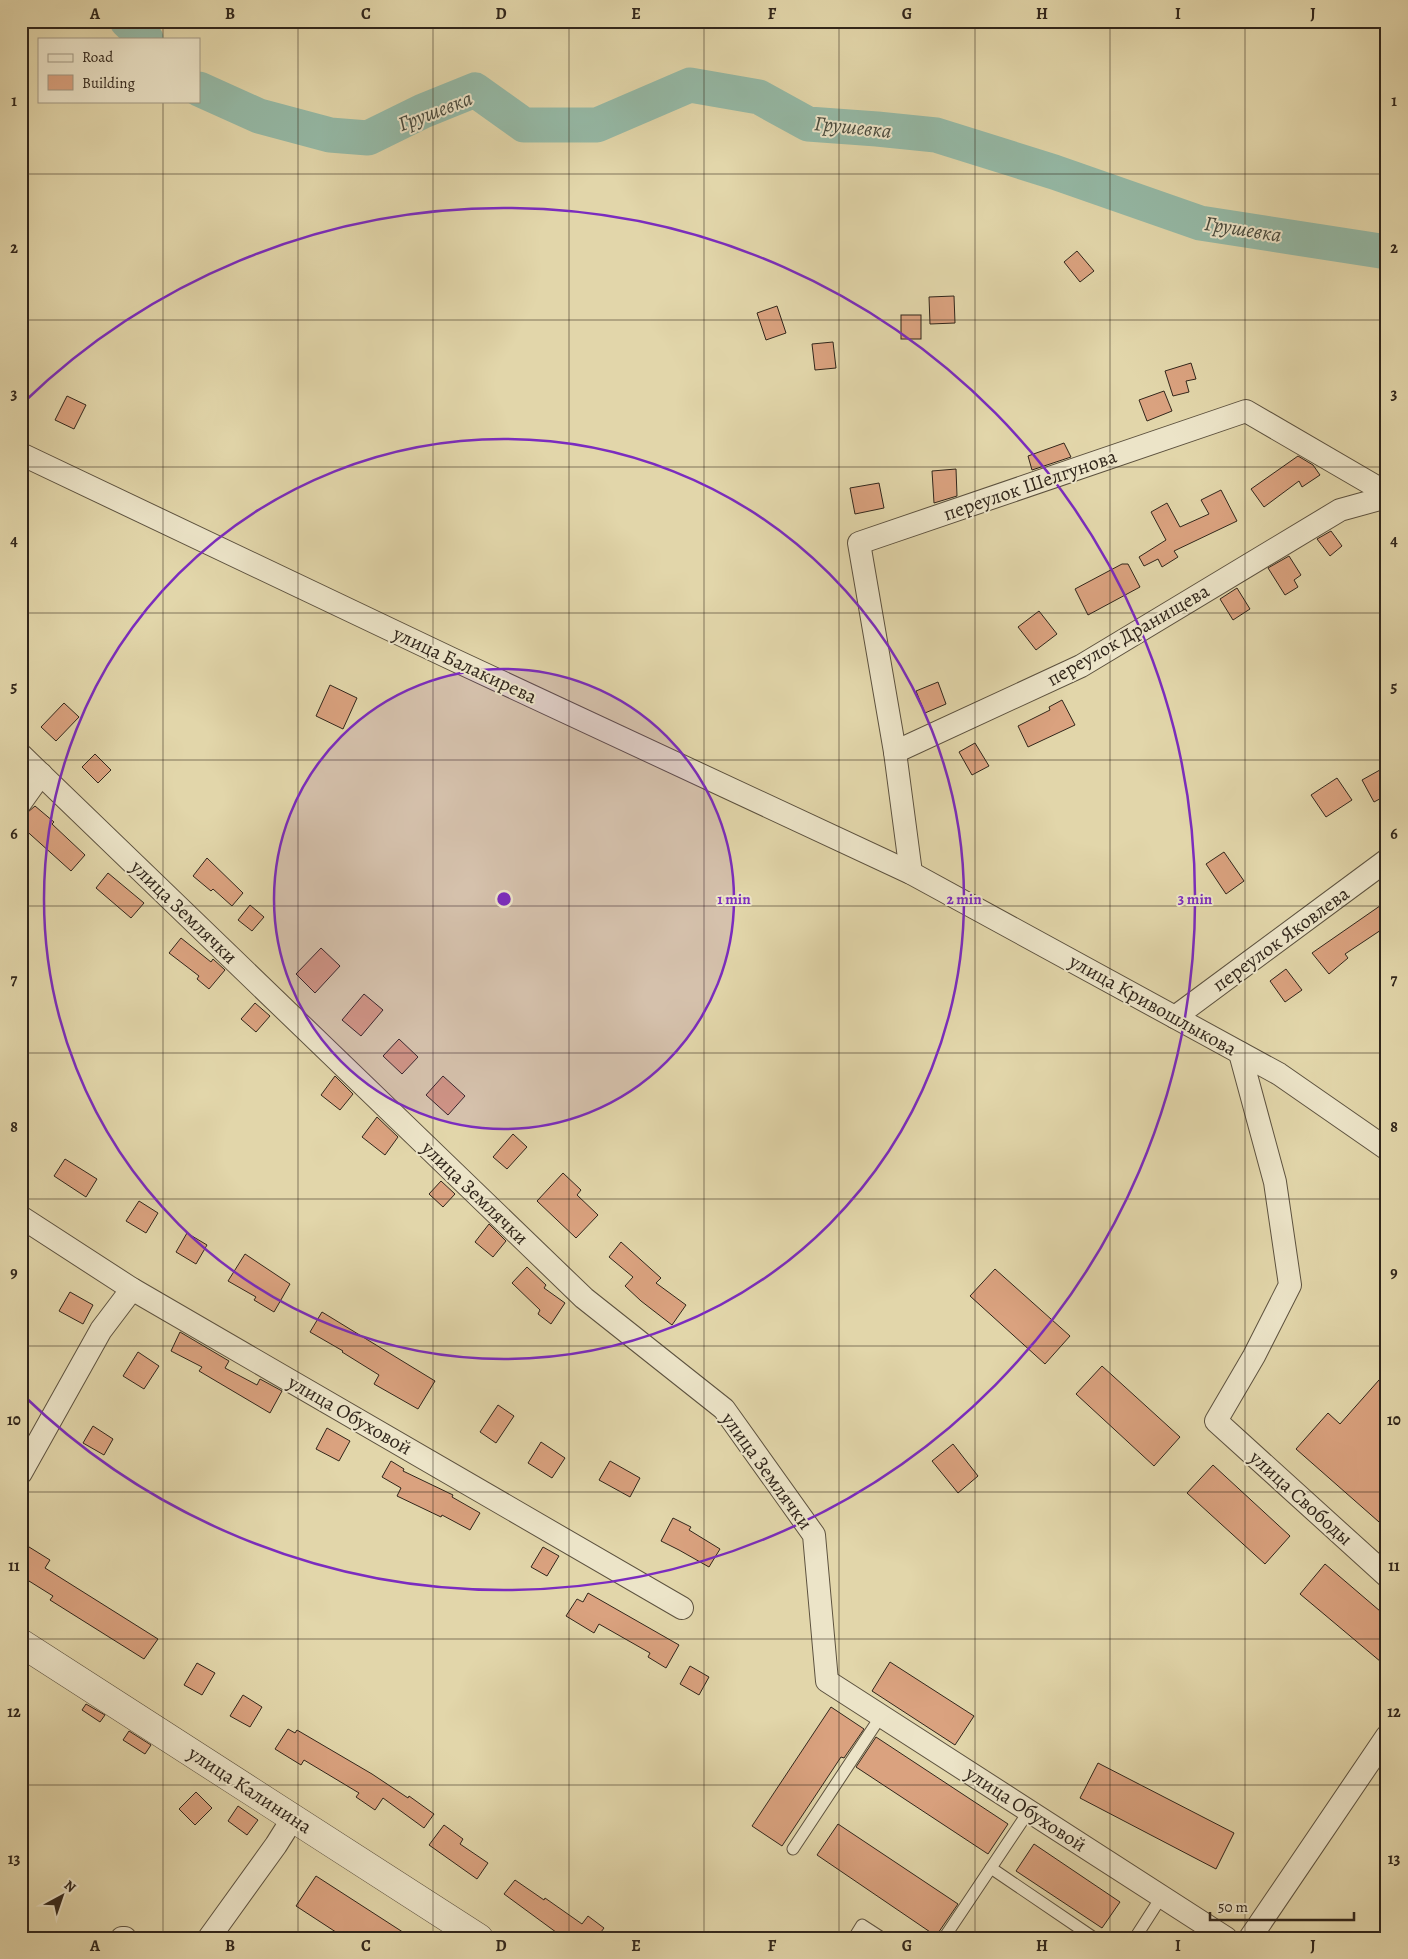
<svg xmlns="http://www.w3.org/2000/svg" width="1408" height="1959" viewBox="0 0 1408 1959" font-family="Alegreya,serif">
<rect width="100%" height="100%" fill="#e2d6aa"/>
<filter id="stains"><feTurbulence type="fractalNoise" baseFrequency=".004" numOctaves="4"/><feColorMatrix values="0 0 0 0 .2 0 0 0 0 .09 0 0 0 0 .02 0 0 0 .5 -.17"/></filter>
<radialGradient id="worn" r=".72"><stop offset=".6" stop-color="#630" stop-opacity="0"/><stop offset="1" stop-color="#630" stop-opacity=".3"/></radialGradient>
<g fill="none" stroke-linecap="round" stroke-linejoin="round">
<!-- river -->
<g stroke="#95b9a6" stroke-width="35">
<path d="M 127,21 L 146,39"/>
<path d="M 199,89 L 259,116 L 330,135 L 368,138 L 423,111 L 475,90 L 524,125 L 597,125 L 690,85 L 759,97 L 808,124 L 877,129 L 936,135 L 1054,172 L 1200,223 L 1387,252"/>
</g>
</g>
<!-- building -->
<g fill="#daa27f" stroke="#31261b">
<path d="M 1077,251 L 1094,271 L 1080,282 L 1064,262 Z"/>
<path d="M 954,296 L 955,323 L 930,324 L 929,297 Z"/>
<path d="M 777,306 L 786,333 L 766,340 L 757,313 Z"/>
<rect x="901" y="315" width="20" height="24"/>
<path d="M 833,342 L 836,368 L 815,370 L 812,344 Z"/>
<path d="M 1191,363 L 1196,379 L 1186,381 L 1189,392 L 1173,396 L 1165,371 Z"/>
<path d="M 1164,391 L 1172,411 L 1147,421 L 1139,400 Z"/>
<path d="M 67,396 L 86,405 L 74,429 L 55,420 Z"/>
<path d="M 1064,443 L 1071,457 L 1032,470 L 1028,456 Z"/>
<path d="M 1298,456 L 1313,465 L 1320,475 L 1302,487 L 1299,481 L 1264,507 L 1251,489 Z"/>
<path d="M 956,469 L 957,496 L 934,503 L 932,471 Z"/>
<path d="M 879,483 L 884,508 L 855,514 L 850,488 Z"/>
<path d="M 1221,490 L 1237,521 L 1174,551 L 1178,557 L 1162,567 L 1158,559 L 1144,566 L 1139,557 L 1166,540 L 1151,512 L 1167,503 L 1180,527 L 1209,514 L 1201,500 Z"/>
<path d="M 1331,531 L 1342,546 L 1330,556 L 1317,539 Z"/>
<path d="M 1289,556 L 1301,575 L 1294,580 L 1298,587 L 1285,595 L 1268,568 Z"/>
<path d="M 1122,564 L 1128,564 L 1140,587 L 1088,615 L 1075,589 Z"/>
<path d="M 1237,588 L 1250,609 L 1233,620 L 1220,599 Z"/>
<path d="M 1039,611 L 1057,634 L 1036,650 L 1018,627 Z"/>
<path d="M 938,682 L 946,704 L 925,713 L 916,691 Z"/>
<path d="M 330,685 L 357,698 L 343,729 L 316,716 Z"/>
<path d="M 1062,700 L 1075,725 L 1028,747 L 1018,726 L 1050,710 L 1049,707 Z"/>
<path d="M 64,703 L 79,717 L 56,741 L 41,727 Z"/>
<path d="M 975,743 L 989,766 L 972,775 L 959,752 Z"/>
<path d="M 95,754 L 111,770 L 98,783 L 82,767 Z"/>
<path d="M 1387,766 L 1387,795 L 1374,802 L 1362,780 Z"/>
<path d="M 1337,778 L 1352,800 L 1326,817 L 1311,795 Z"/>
<path d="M 35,806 L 54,822 L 52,824 L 85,855 L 71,871 L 21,826 L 21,818 Z"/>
<path d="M 1224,852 L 1244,881 L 1226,894 L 1206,864 Z"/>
<path d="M 207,858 L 243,893 L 232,906 L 213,889 L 211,891 L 193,876 Z"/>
<path d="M 108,873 L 144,903 L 131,918 L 96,888 Z"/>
<path d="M 1387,901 L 1387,926 L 1345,954 L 1348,958 L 1329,974 L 1312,953 Z"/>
<path d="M 250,905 L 264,917 L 252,931 L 238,920 Z"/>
<path d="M 181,938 L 211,962 L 213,959 L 225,970 L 209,989 L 197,979 L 199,976 L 169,953 Z"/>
<path d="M 321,948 L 340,966 L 315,993 L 296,974 Z"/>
<path d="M 1286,969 L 1302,990 L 1285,1002 L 1270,981 Z"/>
<path d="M 364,994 L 383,1010 L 361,1036 L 342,1020 Z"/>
<path d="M 255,1003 L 270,1016 L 256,1032 L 241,1019 Z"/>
<path d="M 399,1039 L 418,1057 L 402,1074 L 383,1056 Z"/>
<path d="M 335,1076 L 353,1094 L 340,1110 L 321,1095 Z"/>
<path d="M 443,1076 L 465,1096 L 448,1115 L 426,1095 Z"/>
<path d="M 377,1117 L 398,1137 L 385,1155 L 362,1137 Z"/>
<path d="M 513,1134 L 527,1147 L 507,1169 L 493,1157 Z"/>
<path d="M 65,1159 L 97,1179 L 86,1197 L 54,1176 Z"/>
<path d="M 563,1173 L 581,1190 L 577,1195 L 598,1215 L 576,1238 L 537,1201 Z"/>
<path d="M 441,1181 L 455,1194 L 443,1207 L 429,1194 Z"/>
<path d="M 139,1201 L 158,1213 L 146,1233 L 126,1221 Z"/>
<path d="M 489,1224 L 506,1241 L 493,1257 L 475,1242 Z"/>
<path d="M 187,1233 L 207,1245 L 196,1264 L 176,1252 Z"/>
<path d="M 621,1242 L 661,1278 L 656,1283 L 686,1305 L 672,1325 L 641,1301 L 625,1286 L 633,1277 L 609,1257 Z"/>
<path d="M 245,1254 L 290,1284 L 274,1312 L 254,1300 L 256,1297 L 228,1281 Z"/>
<path d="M 527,1267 L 546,1285 L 544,1288 L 565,1303 L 551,1324 L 538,1314 L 540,1310 L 512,1283 Z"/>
<path d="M 995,1269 L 1070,1336 L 1045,1364 L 970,1296 Z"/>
<path d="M 70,1292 L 93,1305 L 83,1324 L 59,1311 Z"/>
<path d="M 322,1312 L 435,1381 L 418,1409 L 374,1384 L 379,1375 L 342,1352 L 343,1351 L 310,1332 Z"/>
<path d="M 180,1332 L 229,1361 L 225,1368 L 257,1385 L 260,1379 L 282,1391 L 270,1413 L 199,1371 L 202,1367 L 171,1351 Z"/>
<path d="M 138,1352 L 159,1366 L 144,1389 L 123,1376 Z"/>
<path d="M 1102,1366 L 1180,1437 L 1154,1466 L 1076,1394 Z"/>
<path d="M 1387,1371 L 1387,1529 L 1296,1449 L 1328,1413 L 1340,1424 Z"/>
<path d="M 498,1405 L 514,1416 L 496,1443 L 480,1432 Z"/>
<path d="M 93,1426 L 113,1439 L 104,1455 L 83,1443 Z"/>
<path d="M 327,1428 L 350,1441 L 339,1461 L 316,1449 Z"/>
<path d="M 541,1442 L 565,1458 L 552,1478 L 528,1463 Z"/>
<path d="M 953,1444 L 978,1476 L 958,1493 L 932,1461 Z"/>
<path d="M 391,1461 L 404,1469 L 403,1471 L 453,1495 L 452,1497 L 480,1513 L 470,1530 L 442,1515 L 441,1517 L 397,1496 L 401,1488 L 382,1477 Z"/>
<path d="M 610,1461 L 640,1478 L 630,1497 L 599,1480 Z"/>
<path d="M 1213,1465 L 1290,1536 L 1265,1564 L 1187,1493 Z"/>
<path d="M 673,1518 L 691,1527 L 689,1530 L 720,1549 L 709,1567 L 679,1550 L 661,1541 Z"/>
<path d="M 21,1542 L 50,1560 L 45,1568 L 158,1639 L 144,1659 L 50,1600 L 53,1596 L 21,1576 Z"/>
<path d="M 543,1547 L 559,1556 L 547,1576 L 531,1567 Z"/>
<path d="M 1325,1564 L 1387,1617 L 1387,1667 L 1300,1594 Z"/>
<path d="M 588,1593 L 679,1645 L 666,1668 L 648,1657 L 650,1653 L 599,1624 L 594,1633 L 566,1616 L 577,1599 L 583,1602 Z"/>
<path d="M 890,1662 L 974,1716 L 955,1745 L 872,1691 Z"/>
<path d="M 197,1663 L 215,1673 L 202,1695 L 184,1685 Z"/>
<path d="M 690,1666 L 709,1677 L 699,1695 L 680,1684 Z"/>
<path d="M 243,1695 L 262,1707 L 250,1727 L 230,1716 Z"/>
<path d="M 86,1704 L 105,1715 L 100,1722 L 82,1710 Z"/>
<path d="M 831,1707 L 864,1729 L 844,1758 L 841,1757 L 782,1846 L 752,1826 Z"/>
<path d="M 288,1729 L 295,1733 L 297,1730 L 372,1774 L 408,1798 L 409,1796 L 434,1814 L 424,1828 L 383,1798 L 375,1810 L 356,1797 L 359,1793 L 304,1760 L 301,1765 L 275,1749 Z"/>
<path d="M 129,1731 L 151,1745 L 145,1754 L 123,1740 Z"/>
<path d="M 876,1737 L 1008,1824 L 988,1854 L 856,1767 Z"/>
<path d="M 1098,1763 L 1234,1833 L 1216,1869 L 1080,1798 Z"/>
<path d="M 196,1792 L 212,1808 L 195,1825 L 179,1809 Z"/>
<path d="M 238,1806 L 258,1820 L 247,1835 L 228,1821 Z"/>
<path d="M 838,1824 L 958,1904 L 936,1936 L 817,1855 Z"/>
<path d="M 444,1825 L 463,1839 L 460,1844 L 488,1863 L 477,1879 L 429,1845 Z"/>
<path d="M 1034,1844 L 1120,1902 L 1102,1928 L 1016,1871 Z"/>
<path d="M 316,1876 L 412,1938 L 345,1938 L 296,1906 Z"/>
<path d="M 515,1880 L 544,1900 L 545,1898 L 582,1924 L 588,1916 L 604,1928 L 598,1936 L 600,1938 L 564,1938 L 504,1894 Z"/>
</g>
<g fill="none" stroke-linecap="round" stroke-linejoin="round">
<!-- service casing -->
<g stroke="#5d523f" stroke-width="13">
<g id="service">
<path d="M 793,1849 L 881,1716"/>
<path d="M 991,1868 L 1094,1938"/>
<path d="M 854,1938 L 862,1925 L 882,1938"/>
<path d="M 944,1938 L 1029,1811"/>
<path d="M 1135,1938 L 1162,1896"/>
</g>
</g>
<!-- minor casing -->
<g stroke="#5d523f" stroke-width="24">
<g id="minor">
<path d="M 21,454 L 450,658 L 911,873 L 1279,1074 L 1387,1149"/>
<path d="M 895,752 L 859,543 L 1246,411 L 1387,493"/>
<path d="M 21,755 L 584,1298 L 724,1409 L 814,1535 L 827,1681 L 1226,1938"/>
<path d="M 21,802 L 41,774"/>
<path d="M 911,873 L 895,752 L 1081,666 L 1340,510 L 1387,497"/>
<path d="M 1175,1017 L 1387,860"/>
<path d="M 1240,1053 L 1275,1182 L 1290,1285 L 1254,1356 L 1216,1421 L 1387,1576"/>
<path d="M 21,1217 L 132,1289 L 682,1608"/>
<path d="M 21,1473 L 101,1330 L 132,1289"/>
<path d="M 122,1938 L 125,1938"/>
<path d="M 209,1938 L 276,1845 L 293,1818"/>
<path d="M 1250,1938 L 1387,1736"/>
</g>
</g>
<!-- tertiary casing -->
<g stroke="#5d523f" stroke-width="29">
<path id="tertiary" d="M 21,1643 L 479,1938"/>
</g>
<!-- service -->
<use href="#service" stroke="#ece4c8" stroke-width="11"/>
<!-- minor -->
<use href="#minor" stroke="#ece4c8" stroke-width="22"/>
<!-- tertiary -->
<use href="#tertiary" stroke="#ece4c8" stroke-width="28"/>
</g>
<!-- grid -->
<path fill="none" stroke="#31261b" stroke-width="1" stroke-opacity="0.55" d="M 163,21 L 163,39M 298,21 L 298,1938M 433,21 L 433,1938M 569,21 L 569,1938M 704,21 L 704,1938M 839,21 L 839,1938M 975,21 L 975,1938M 1110,21 L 1110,1938M 1245,21 L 1245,1938M 163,101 L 163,1938M 21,174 L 1387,174M 21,320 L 1387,320M 21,467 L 1387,467M 21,613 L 1387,613M 21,760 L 1387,760M 21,906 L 1387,906M 21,1053 L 1387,1053M 21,1199 L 1387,1199M 21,1346 L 1387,1346M 21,1492 L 1387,1492M 21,1639 L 1387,1639M 21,1785 L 1387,1785"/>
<!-- distance rings -->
<circle cx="504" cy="899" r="230" fill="#7b2cbf" fill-opacity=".12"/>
<g fill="none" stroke="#7b2cbf" stroke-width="2.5">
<circle cx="504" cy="899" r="230"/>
<circle cx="504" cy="899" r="460"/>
<path d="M24 402A691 691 0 1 1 24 1396"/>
</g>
<g text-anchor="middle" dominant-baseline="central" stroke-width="4" stroke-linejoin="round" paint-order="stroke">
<!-- street labels -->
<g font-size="20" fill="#31261b" stroke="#ece4c8">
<text transform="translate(1030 485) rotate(-19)">переулок Шелгунова</text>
<text transform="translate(1128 635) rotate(-30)">переулок Дранищева</text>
<text transform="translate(465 665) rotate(25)">улица Балакирева</text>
<text transform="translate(184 912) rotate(44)">улица Землячки</text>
<text transform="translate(1281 939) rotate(-36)">переулок Яковлева</text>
<text transform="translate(1153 1005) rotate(29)">улица Кривошлыкова</text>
<text transform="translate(475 1193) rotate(44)">улица Землячки</text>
<text transform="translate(350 1415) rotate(30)">улица Обуховой</text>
<text transform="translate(767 1471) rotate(54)">улица Землячки</text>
<text transform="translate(1301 1498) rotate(42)">улица Свободы</text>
<text transform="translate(250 1790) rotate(33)">улица Калинина</text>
<text transform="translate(1026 1809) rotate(33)">улица Обуховой</text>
</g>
<!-- water labels -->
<g font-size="21" font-style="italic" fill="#4a4b3e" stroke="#ece4c8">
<text transform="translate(435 111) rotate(-21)">Грушевка</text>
<text transform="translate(853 127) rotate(6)">Грушевка</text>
<text transform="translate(1243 229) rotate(9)">Грушевка</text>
</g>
</g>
<circle cx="504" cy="899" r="8" fill="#7b2cbf" stroke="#ece4c8" stroke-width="2.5"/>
<g font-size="15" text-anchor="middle" font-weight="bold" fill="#7b2cbf" stroke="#ece4c8" stroke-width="4" stroke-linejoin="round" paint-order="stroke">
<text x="734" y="904">1 min</text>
<text x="964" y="904">2 min</text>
<text x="1195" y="904">3 min</text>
</g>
<!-- margin -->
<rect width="1408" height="1959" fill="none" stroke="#e2d6aa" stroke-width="55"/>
<!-- legend -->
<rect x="38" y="38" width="162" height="65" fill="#ece4c8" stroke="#a19883"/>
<rect x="48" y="54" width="25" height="8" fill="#ece4c8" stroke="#a19883"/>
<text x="82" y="62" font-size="15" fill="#31261b">Road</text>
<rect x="48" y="75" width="25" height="15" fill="#daa27f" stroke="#a19883"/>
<text x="82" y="88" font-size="15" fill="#31261b">Building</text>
<!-- north arrow -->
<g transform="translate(62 1896) rotate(40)" stroke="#ece4c8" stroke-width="4" paint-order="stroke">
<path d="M0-4L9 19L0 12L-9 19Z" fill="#31261b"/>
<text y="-8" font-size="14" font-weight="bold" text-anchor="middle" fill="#31261b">N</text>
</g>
<!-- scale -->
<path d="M1210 1912v8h144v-8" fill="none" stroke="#31261b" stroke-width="2.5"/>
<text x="1218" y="1912" font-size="15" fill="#31261b" stroke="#ece4c8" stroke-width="4" paint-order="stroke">50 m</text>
<rect x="28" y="28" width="1352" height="1904" fill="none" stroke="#31261b" stroke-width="2"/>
<g font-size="16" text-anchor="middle" font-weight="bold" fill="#31261b">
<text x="95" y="19">A</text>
<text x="230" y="19">B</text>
<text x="366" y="19">C</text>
<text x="501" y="19">D</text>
<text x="636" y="19">E</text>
<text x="772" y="19">F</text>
<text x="907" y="19">G</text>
<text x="1042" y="19">H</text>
<text x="1178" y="19">I</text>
<text x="1313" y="19">J</text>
<text x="14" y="106">1</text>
<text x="1394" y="106">1</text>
<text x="14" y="253">2</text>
<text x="1394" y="253">2</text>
<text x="14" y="399">3</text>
<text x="1394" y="399">3</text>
<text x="14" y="546">4</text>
<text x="1394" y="546">4</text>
<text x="14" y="692">5</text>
<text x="1394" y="692">5</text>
<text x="14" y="839">6</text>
<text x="1394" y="839">6</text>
<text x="14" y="985">7</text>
<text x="1394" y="985">7</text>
<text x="14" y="1132">8</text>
<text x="1394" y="1132">8</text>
<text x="14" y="1278">9</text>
<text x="1394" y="1278">9</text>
<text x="14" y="1425">10</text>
<text x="1394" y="1425">10</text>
<text x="14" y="1571">11</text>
<text x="1394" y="1571">11</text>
<text x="14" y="1717">12</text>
<text x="1394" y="1717">12</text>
<text x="14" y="1864">13</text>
<text x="1394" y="1864">13</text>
<text x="95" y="1951">A</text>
<text x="230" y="1951">B</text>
<text x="366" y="1951">C</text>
<text x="501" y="1951">D</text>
<text x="636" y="1951">E</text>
<text x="772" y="1951">F</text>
<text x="907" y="1951">G</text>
<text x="1042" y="1951">H</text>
<text x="1178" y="1951">I</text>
<text x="1313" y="1951">J</text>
</g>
<rect width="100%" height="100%" filter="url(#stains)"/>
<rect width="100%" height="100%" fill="url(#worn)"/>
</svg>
